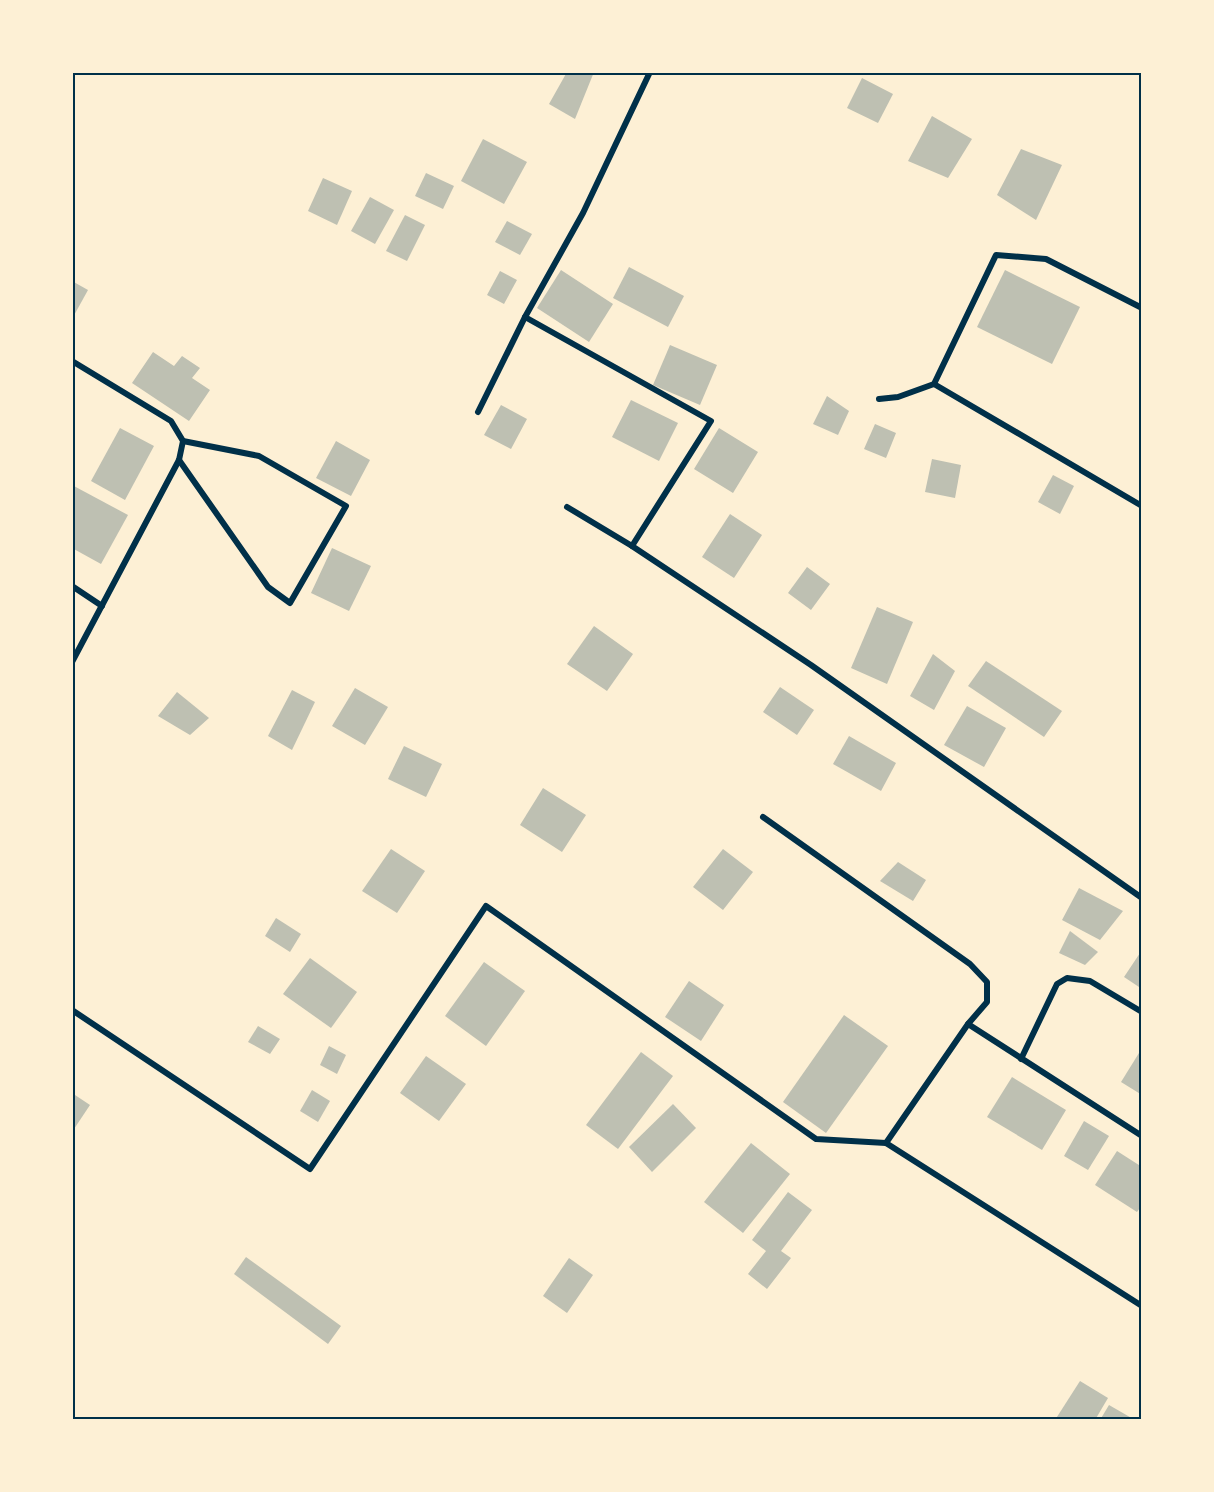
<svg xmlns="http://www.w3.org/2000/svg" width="1214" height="1492" viewBox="0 0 1214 1492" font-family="'IBM Plex Sans',sans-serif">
<rect width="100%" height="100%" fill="#fdf0d5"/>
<!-- building -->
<g fill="#bec0b2">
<path d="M 567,72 L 594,72 L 575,119 L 549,104 Z"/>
<path d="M 862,78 L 893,94 L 878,123 L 847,108 Z"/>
<path d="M 932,116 L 972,139 L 948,178 L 908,161 Z"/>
<path d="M 483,139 L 527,162 L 504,204 L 461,181 Z"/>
<path d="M 1021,149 L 1062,165 L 1036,220 L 997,195 Z"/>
<path d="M 426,173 L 454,186 L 443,209 L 415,196 Z"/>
<path d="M 323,178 L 352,191 L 337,225 L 308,211 Z"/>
<path d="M 370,197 L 394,210 L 375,244 L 351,231 Z"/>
<path d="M 405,215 L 425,225 L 407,261 L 386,251 Z"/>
<path d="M 507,221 L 532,234 L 520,255 L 495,242 Z"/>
<path d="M 629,267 L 684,296 L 668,327 L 613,298 Z"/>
<path d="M 561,270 L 613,304 L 589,342 L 537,308 Z"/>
<path d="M 1005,270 L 1080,307 L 1052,364 L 977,327 Z"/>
<path d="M 500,271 L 517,280 L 504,304 L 487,295 Z"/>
<path d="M 72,281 L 88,290 L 72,319 Z"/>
<path d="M 670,345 L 717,365 L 700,405 L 653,385 Z"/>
<path d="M 153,352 L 174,366 L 182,356 L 200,368 L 192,378 L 210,390 L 189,421 L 132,383 Z"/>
<path d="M 827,396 L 849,411 L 838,435 L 813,424 Z"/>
<path d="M 631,400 L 678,423 L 659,461 L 612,437 Z"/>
<path d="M 501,405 L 527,419 L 511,449 L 484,435 Z"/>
<path d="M 875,424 L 896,433 L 886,458 L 864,449 Z"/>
<path d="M 120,428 L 154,446 L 125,500 L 91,481 Z"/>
<path d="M 719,428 L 758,452 L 733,493 L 694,469 Z"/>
<path d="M 336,441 L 370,460 L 351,496 L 316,478 Z"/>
<path d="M 932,459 L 961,465 L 955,498 L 925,492 Z"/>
<path d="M 1053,475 L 1074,486 L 1060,514 L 1038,502 Z"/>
<path d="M 72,485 L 128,515 L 101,564 L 72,548 Z"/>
<path d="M 730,514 L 762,535 L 734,578 L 702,557 Z"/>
<path d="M 332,548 L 371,566 L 349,611 L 311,593 Z"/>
<path d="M 807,567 L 830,584 L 811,610 L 788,593 Z"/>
<path d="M 877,607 L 913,622 L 887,684 L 851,668 Z"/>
<path d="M 594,626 L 633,654 L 607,691 L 567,664 Z"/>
<path d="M 933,654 L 955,671 L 934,710 L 910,696 Z"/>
<path d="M 986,661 L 1062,711 L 1044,737 L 968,686 Z"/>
<path d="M 780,687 L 814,710 L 797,735 L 763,712 Z"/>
<path d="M 355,688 L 388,707 L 365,745 L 332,726 Z"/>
<path d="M 292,690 L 315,702 L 292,750 L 268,736 Z"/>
<path d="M 177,692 L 209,718 L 190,735 L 158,716 Z"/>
<path d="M 967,706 L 1006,728 L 984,767 L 944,745 Z"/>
<path d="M 849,736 L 896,763 L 881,791 L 833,764 Z"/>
<path d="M 404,746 L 442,764 L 426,797 L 388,779 Z"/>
<path d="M 543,788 L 586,815 L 562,852 L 520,825 Z"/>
<path d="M 391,849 L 425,871 L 397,913 L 362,891 Z"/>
<path d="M 723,849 L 753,872 L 723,910 L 693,887 Z"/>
<path d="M 898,862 L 926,880 L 913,901 L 880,881 Z"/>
<path d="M 1079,888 L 1123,911 L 1100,940 L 1062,920 Z"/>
<path d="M 276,918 L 301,934 L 290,952 L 265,936 Z"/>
<path d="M 1070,931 L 1098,952 L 1085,965 L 1059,953 Z"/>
<path d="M 1142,950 L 1142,989 L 1124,977 Z"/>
<path d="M 310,958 L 357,992 L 331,1028 L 283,994 Z"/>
<path d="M 484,962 L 525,991 L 486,1046 L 445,1016 Z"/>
<path d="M 689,981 L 724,1005 L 701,1041 L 665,1017 Z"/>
<path d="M 844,1015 L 888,1046 L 826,1133 L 783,1102 Z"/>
<path d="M 258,1026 L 280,1039 L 270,1054 L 248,1042 Z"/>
<path d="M 329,1046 L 346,1055 L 337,1074 L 320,1065 Z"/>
<path d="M 641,1052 L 673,1076 L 618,1149 L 586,1125 Z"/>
<path d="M 1139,1053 L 1142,1055 L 1142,1095 L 1121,1082 Z"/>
<path d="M 426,1056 L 466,1084 L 439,1121 L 400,1093 Z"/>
<path d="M 1012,1077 L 1066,1110 L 1042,1150 L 987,1117 Z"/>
<path d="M 312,1090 L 330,1101 L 318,1122 L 300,1111 Z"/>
<path d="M 72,1093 L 90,1105 L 72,1132 Z"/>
<path d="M 673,1104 L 696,1128 L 652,1172 L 629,1147 Z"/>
<path d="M 1084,1121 L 1109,1136 L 1088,1170 L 1064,1156 Z"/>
<path d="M 751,1143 L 790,1174 L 743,1233 L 704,1202 Z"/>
<path d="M 1117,1151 L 1142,1167 L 1142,1205 L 1137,1212 L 1095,1185 Z"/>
<path d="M 788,1192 L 812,1210 L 781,1251 L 791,1258 L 767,1289 L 748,1274 L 766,1251 L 752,1240 Z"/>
<path d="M 246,1257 L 341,1326 L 328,1344 L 234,1274 Z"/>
<path d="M 569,1258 L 593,1275 L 567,1313 L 543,1296 Z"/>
<path d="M 1080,1381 L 1108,1398 L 1095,1420 L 1055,1420 Z"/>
<path d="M 1109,1405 L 1135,1420 L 1100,1420 Z"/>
</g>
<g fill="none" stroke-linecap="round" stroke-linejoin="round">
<!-- minor -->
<g stroke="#003049" stroke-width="6">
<path d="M 525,317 L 711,421 L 632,546 L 811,665 L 1142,898"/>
<path d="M 72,361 L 171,421 L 183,441 L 179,460 L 72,662"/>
<path d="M 934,384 L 1142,506"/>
<path d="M 879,399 L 898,397 L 934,384 L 996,255 L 1046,259 L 1142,308"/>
<path d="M 478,412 L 525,317 L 583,213 L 650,72"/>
<path d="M 179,460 L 268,587 L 290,603 L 346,506 L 259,456 L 183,441"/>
<path d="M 567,507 L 632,546"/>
<path d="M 72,586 L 102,606"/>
<path d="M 763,817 L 970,964 L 987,982 L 987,1002 L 968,1024 L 886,1143"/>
<path d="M 72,1010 L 310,1169 L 486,906 L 816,1139 L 886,1143 L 1142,1306"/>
<path d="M 968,1024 L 1142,1136"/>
<path d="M 1021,1059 L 1057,984 L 1067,978 L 1090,981 L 1142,1012"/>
</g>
</g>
<!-- border -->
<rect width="1214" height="1492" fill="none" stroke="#fdf0d5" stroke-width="147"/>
<rect x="74" y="74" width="1066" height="1344" fill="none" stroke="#003049" stroke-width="2"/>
</svg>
